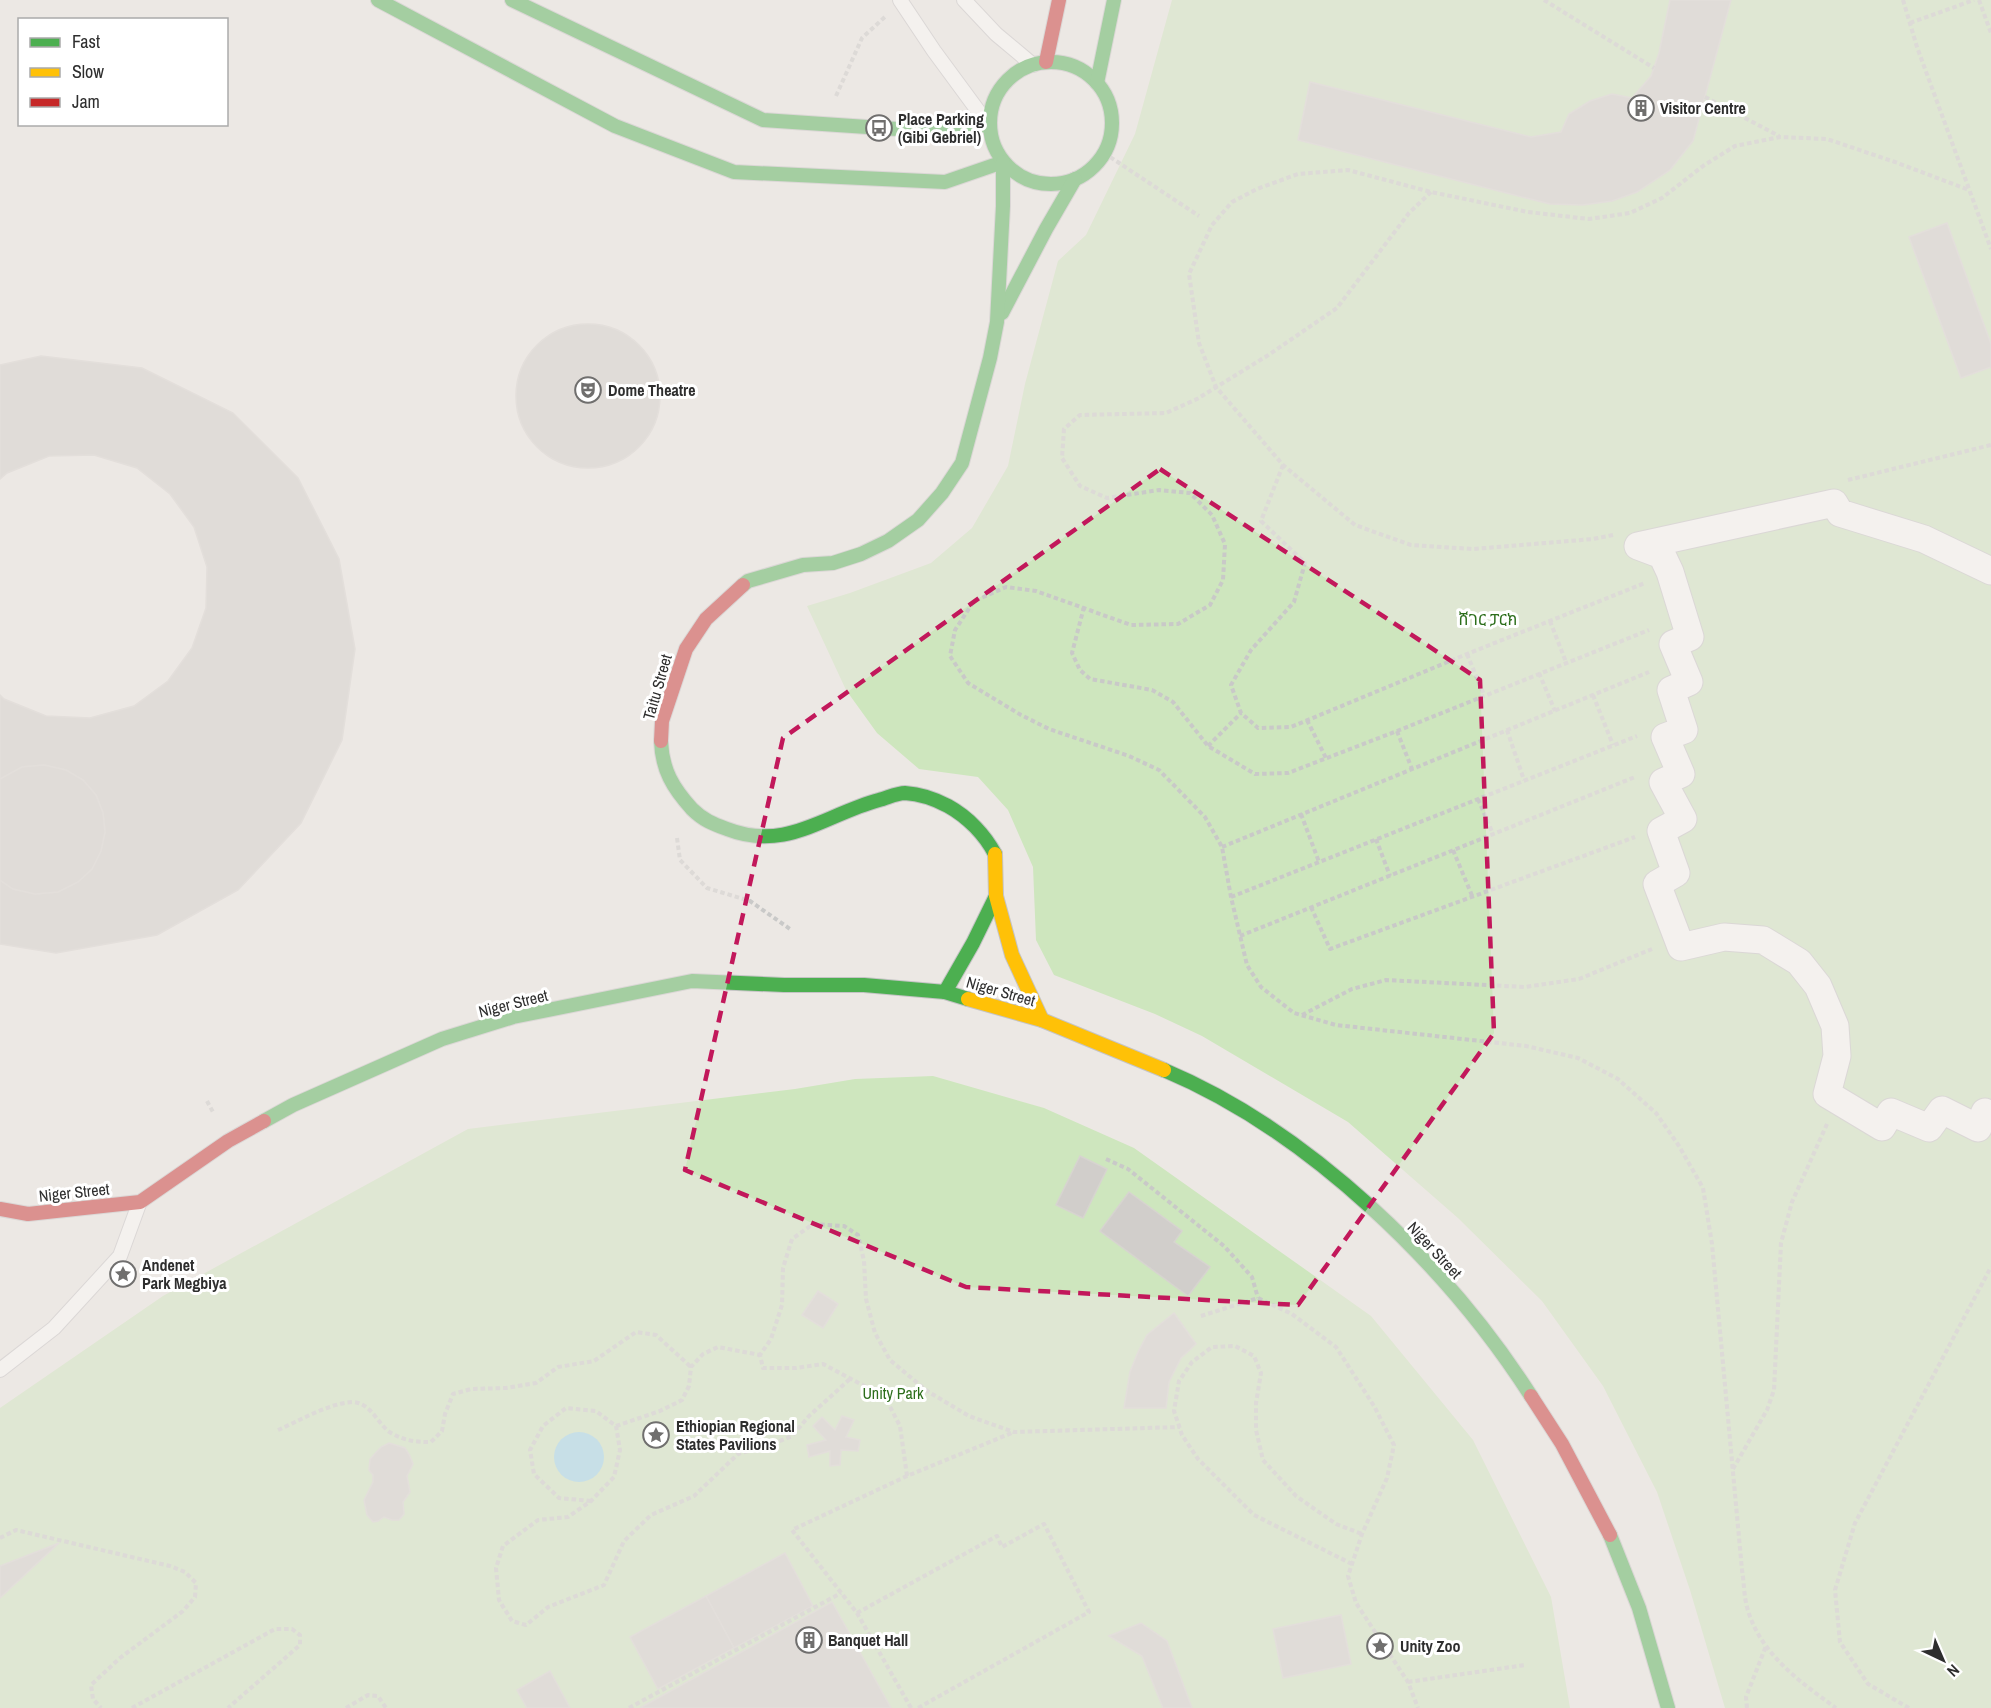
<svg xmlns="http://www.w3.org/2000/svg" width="1991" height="1708" viewBox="0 0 1991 1708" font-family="'Archivo Narrow','Noto Sans Ethiopic',sans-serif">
<rect width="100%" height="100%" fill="#ece8e4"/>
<!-- green -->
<g fill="#cee6be">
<path d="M 1172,0 L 1991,0 L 1991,1708 L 1725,1708 L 1690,1590 L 1657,1492 L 1603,1386 L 1542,1301 L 1458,1218 L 1348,1122 L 1202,1036 L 1155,1014 L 1054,975 L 1036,940 L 1033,867 L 1008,810 L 978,777 L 919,769 L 877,733 L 846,690 L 807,606 L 850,593 L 931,563 L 972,528 L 1008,466 L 1025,384 L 1058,261 L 1086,235 L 1135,134 Z"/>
<path d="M 933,1076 L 1044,1108 L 1134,1148 L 1371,1316 L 1473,1440 L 1551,1597 L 1570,1708 L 0,1708 L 0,1408 L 163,1296 L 468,1129 L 795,1089 L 855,1079 Z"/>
</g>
<!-- water -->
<circle fill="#99d6ec" cx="579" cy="1457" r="25"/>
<!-- building -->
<g fill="#d1cecb" stroke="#d7d4d0" stroke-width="1.5">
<path d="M 1670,0 L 1731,0 L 1693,141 L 1670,170 L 1637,192 L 1612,201 L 1583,205 L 1550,204 L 1298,140 L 1310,82 L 1531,137 L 1561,132 L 1569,114 L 1590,101 L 1612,94 L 1632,98 L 1651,76 L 1659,53 Z"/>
<path d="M 1947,223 L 1991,344 L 1991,367 L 1961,378 L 1909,237 Z"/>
<circle cx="588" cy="396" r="72"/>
<path d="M 41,356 L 142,368 L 233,413 L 298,478 L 339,559 L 355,649 L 342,740 L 301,823 L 238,890 L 157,935 L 56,953 L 0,944 L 0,880 L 13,889 L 35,894 L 58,892 L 78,882 L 92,869 L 101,851 L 105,832 L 103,813 L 96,795 L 83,780 L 66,770 L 44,765 L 22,767 L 0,779 L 0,695 L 4,699 L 46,716 L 90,718 L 134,706 L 168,681 L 192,648 L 206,608 L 207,567 L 194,527 L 170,494 L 137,468 L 94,455 L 49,456 L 7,473 L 0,479 L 0,365 Z"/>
<path d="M 44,765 L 66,770 L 83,780 L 96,795 L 103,813 L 105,832 L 101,851 L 92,869 L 78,882 L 58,892 L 35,894 L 13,889 L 0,880 L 0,779 L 22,767 Z"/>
<path d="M 1080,1156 L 1107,1169 L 1083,1218 L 1056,1205 Z"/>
<path d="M 1129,1192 L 1182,1231 L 1174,1242 L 1210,1267 L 1188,1296 L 1100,1231 Z"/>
<path d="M 818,1291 L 838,1304 L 823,1328 L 802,1315 Z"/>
<path d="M 1174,1313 L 1196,1344 L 1181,1358 L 1169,1382 L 1166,1408 L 1124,1408 L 1130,1372 L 1138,1352 L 1147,1335 Z"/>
<path d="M 842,1416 L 854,1420 L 846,1437 L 860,1440 L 858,1451 L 841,1450 L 840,1465 L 830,1466 L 830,1451 L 809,1457 L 807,1445 L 826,1440 L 813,1426 L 822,1417 L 835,1430 Z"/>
<path d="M 389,1443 L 405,1448 L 410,1456 L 413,1464 L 407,1476 L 410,1492 L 403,1502 L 404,1514 L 399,1520 L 392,1520 L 384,1517 L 378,1521 L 373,1522 L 367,1515 L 364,1500 L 373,1482 L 373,1475 L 369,1470 L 370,1459 L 381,1447 Z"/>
<path d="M 59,1543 L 0,1598 L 0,1566 Z"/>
<path d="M 785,1553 L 813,1606 L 734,1648 L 706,1596 Z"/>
<path d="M 706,1596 L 734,1648 L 658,1689 L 630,1637 Z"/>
<path d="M 832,1602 L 891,1708 L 640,1708 Z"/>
<path d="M 1341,1615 L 1351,1664 L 1283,1678 L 1273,1629 Z"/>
<path d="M 1141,1623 L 1167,1641 L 1192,1708 L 1163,1708 L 1142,1656 L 1109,1636 Z"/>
<path d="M 550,1671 L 570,1708 L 527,1708 L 517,1690 Z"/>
</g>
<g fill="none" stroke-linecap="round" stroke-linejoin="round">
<!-- lane casing -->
<g stroke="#c5c4c5" stroke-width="16">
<g id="lane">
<path d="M 900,0 L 934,51 L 987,123"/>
<path d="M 964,0 L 996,34 L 1033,65"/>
<path d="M 0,1370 L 54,1328 L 120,1256 L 139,1204"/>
</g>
</g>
<!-- street casing -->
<g stroke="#c5c4c5" stroke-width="29">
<path id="street" d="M 1991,571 L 1924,539 L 1840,513 L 1834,503 L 1638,546 L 1662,555 L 1670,572 L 1690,637 L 1673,644 L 1689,682 L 1671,690 L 1684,730 L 1665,737 L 1681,774 L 1663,782 L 1683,819 L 1661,831 L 1676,873 L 1657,884 L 1681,947 L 1724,937 L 1763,940 L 1799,962 L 1818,986 L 1835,1026 L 1837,1056 L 1827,1094 L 1882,1127 L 1891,1112 L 1929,1128 L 1942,1110 L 1978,1128 L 1985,1112 L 1991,1115"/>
</g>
<!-- fast casing -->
<g stroke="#c5c4c5" stroke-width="16">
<g id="fast">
<path d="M 378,0 L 615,126 L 734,172 L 945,182 L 1003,162"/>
<path d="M 512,0 L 763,120 L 912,130 L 989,125"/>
<circle cx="1051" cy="123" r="61"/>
<path d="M 1097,83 L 1114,0"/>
<path d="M 1002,313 L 1046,229 L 1075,179"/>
<path d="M 743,585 L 748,581 L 803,565 L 833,563 L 861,554 L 888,541 L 918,520 L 942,493 L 962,463 L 990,358 L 997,322 L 1003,206 L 1003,162"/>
<path d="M 661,741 C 662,770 673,788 692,809 C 703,820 713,824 727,829 C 786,852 824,815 879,800 C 887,798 897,793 905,793 C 920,794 935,799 948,806 C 968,817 985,835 995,854"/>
<path d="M 945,992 L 973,943 L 996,896"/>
<path d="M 1164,1070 C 1309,1131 1447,1265 1531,1396"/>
<path d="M 264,1121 L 293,1105 L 442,1039 L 513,1017 L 692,981 L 784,985 L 864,985 L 945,992 L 968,999"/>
<path d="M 1610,1535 L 1639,1608 L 1668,1708"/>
</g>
</g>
<!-- slow casing -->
<g stroke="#c5c4c5" stroke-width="16">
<g id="slow">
<path d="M 995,854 L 996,896 L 1012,955 L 1042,1020"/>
<path d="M 968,999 L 1042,1020 L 1164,1070"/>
</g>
</g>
<!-- jam casing -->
<g stroke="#c5c4c5" stroke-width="16">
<g id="jam">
<path d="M 1046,62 L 1059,0"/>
<path d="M 661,741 L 662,721 L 686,649 L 706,619 L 743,585"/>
<path d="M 0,1209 L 28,1214 L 140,1202 L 228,1141 L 264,1121"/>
<path d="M 1531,1396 L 1562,1444 L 1610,1535"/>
</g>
</g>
<!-- path -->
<g stroke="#c9c9c8" stroke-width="4" stroke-dasharray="4.5 3" stroke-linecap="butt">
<path d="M 1544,0 L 1654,68"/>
<path d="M 1903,0 L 1917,47 L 1991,249"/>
<path d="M 1979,0 L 1991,33"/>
<path d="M 1910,23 L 1974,0"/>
<path d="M 836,96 L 862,38 L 887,15"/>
<path d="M 1705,97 L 1779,136"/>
<path d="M 1104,153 L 1199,216"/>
<path d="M 1431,192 L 1409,213 L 1337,308 L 1270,354 L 1197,399 L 1166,413 L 1080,415 L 1064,429 L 1062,458 L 1080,486 L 1107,498 L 1159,490 L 1190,493 L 1212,515 L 1225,544 L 1223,580 L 1210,605 L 1178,624 L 1131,625 L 1036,591 L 1006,587 L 974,601 L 955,630 L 950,656 L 968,683 L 1021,715 L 1049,729 L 1129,756 L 1159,770 L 1205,817 L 1222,847 L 1231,897 L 1247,965 L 1261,987 L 1294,1013 L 1336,1025 L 1526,1046 L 1578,1058 L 1618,1079 L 1656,1113 L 1679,1146 L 1703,1188 L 1712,1244 L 1742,1570 C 1744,1582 1744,1596 1747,1607 C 1759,1653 1800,1682 1836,1708"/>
<path d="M 1283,465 L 1261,521 L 1305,563 L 1294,602 L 1251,650 L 1231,685 L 1241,713 L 1258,728 L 1291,727 L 1467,654 L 1645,583"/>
<path d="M 1848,480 L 1991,445"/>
<path d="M 1613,535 L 1593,539 L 1473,549 L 1411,545 L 1355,525 L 1283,465 L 1216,387 L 1199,343 L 1189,274 L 1212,225 L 1232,202 L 1257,189 L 1298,174 L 1348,170 L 1431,192 L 1528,212 L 1589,219 L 1630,213 L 1662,198 L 1703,166 L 1735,146 L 1780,137 L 1827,139 L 1895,162 L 1969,190"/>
<path d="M 1084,607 L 1072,653 L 1080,670 L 1090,679 L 1152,690 L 1173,702 L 1208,746 L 1255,774 L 1288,773 L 1397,731 L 1649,630"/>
<path d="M 1550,621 L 1566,662"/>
<path d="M 1467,654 L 1484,695"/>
<path d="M 1539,673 L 1555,711"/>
<path d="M 1593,695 L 1613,745"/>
<path d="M 1307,720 L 1326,758"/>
<path d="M 1507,730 L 1524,780"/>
<path d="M 1397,731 L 1412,769"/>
<path d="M 1208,746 L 1241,713"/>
<path d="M 1478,799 L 1493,834"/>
<path d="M 1301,814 L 1319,862"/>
<path d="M 677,838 L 680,860 L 707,888 L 750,901 L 790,929"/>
<path d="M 1376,839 L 1390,876"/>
<path d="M 1222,847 L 1649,672"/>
<path d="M 1453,850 L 1473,898"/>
<path d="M 1231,897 L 1637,736"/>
<path d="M 1311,907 L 1330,949 L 1635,837"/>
<path d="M 1240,936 L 1635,777"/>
<path d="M 1302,1015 L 1352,989 L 1386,980 L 1525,987 L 1579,979 L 1652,949"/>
<path d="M 207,1101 L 214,1114"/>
<path d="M 1106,1159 L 1128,1169 L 1224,1246 L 1252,1277 L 1258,1298"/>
<path d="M 1201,1316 L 1258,1298 L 1292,1314 L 1336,1347 L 1374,1406 L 1394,1445 L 1387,1478 L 1362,1534 L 1348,1576 L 1356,1603 L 1408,1682 L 1418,1708"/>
<path d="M 616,1426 L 660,1411 L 682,1400 L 689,1386 L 691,1367 L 703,1354 L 718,1347 L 760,1355"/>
<path d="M 278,1430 C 301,1420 327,1404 352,1402 C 371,1402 378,1425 391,1433 C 405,1441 416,1442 431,1442 L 442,1431 L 445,1414 L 453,1394 L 471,1389 L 506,1388 L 536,1383 L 558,1367 L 594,1361 L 636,1332 L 656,1335 L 691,1367"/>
<path d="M 1733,1469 L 1767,1410 L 1774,1390 L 1781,1243 L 1792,1202 L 1827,1124"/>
<path d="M 907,1476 L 900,1426 L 885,1397 L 823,1364 L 796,1368 L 763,1368 L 760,1355 L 771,1339 L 782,1305 L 783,1268 L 792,1239 L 813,1224 L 844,1226 L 858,1235 L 864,1261 L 866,1299 L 875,1333 L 890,1360 L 927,1391 L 969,1416 L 1014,1432 L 1180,1427"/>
<path d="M 591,1501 L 559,1498 L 534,1474 L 530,1450 L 543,1426 L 566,1408 L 596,1411 L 616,1426 L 620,1450 L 614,1477 L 591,1501 L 568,1517 L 538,1520 L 503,1546 L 496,1568 L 499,1600 L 512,1621 L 526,1625 L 548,1607 L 604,1585 L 624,1541 L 651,1515 L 694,1496 L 738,1454 L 770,1445 L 792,1436 L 809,1416 L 850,1379"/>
<path d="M 0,1538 L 16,1530 L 170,1566 L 185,1572 L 196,1583 L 195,1597 L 183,1611 L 120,1658 L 91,1685 L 93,1699 L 101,1708"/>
<path d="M 1352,1564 L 1254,1515 L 1198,1459 L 1182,1435 L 1174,1411 L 1179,1381 L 1192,1362 L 1212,1347 L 1235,1346 L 1254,1356 L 1261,1373 L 1256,1403 L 1256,1430 L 1263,1460 L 1296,1496 L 1336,1524 L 1362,1534"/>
<path d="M 857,1613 L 997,1536 L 1002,1547 L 1044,1524 L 1089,1612 L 918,1708"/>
<path d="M 1408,1682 L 1525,1665"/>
<path d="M 132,1708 L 275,1629 L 292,1629 L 300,1635 L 300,1645 L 228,1708"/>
<path d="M 346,1708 L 368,1695 L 378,1696 L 386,1708"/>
<path d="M 629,1708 L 841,1593"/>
<path d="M 911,1708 L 857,1613 L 792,1530 L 907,1476 L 1014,1432"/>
<path d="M 1747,1708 L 1746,1697 L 1766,1646"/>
<path d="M 1909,1708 L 1868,1684 L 1840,1642 L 1835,1590 L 1855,1523 L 1991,1267"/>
</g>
<!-- lane -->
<use href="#lane" stroke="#fcfcfb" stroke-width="14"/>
<!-- street -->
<use href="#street" stroke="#fcfcfb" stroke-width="27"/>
<!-- fast -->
<use href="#fast" stroke="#4caf50" stroke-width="14"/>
<!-- slow -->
<use href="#slow" stroke="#ffc107" stroke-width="14"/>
<!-- jam -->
<use href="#jam" stroke="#c62828" stroke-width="14"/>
</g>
<!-- marked area -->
<path d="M0 0H1991V1708H0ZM 1160,469 L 1480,680 L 1494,1033 L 1298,1305 L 966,1287 L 685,1170 L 783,738 Z" fill="#ece8e4" fill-opacity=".55" fill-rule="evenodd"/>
<path fill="none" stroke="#c2185b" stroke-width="4.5" stroke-dasharray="12 8" stroke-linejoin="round" d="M 1160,469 L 1480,680 L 1494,1033 L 1298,1305 L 966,1287 L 685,1170 L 783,738 Z"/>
<!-- icons -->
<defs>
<g id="building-ring" transform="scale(1.35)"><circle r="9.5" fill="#fff" stroke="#706f6e" stroke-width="1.5"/><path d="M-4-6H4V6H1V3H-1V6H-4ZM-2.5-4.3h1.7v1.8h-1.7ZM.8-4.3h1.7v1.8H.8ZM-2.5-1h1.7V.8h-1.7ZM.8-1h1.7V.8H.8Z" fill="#706f6e"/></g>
<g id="bus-ring" transform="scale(1.35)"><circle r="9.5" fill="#fff" stroke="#706f6e" stroke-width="1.5"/><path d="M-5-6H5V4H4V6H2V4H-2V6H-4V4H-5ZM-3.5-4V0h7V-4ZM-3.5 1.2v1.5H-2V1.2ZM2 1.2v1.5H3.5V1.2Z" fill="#706f6e"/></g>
<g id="theatre-ring" transform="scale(1.35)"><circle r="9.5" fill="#fff" stroke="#706f6e" stroke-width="1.5"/><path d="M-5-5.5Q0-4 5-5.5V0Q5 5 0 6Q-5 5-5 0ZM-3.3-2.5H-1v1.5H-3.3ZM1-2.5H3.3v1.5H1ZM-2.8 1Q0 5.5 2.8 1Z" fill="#706f6e"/></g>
<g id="sight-ring" transform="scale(1.35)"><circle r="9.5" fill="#fff" stroke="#706f6e" stroke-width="1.5"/><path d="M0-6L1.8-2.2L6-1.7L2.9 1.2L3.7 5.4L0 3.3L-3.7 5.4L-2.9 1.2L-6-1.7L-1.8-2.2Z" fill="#706f6e"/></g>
</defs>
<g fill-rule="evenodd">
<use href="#building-ring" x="1641" y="108"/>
<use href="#bus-ring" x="879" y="128"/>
<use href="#theatre-ring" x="588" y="390"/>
<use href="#sight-ring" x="123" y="1274"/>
<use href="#sight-ring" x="656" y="1435"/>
<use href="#building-ring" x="809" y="1640"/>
<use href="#sight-ring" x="1380" y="1646"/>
</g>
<g text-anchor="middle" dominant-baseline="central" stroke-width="6" stroke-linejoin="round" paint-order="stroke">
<!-- poi labels -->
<g font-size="16" font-weight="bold" fill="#2e2e2e" stroke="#fff" text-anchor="start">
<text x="1660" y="108">Visitor Centre</text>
<text x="898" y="119">Place Parking<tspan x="898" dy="18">(Gibi Gebriel)</tspan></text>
<text x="608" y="390">Dome Theatre</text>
<text x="142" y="1265">Andenet<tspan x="142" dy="18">Park Megbiya</tspan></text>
<text x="676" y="1426">Ethiopian Regional<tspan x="676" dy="18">States Pavilions</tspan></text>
<text x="828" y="1640">Banquet Hall</text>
<text x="1400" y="1646">Unity Zoo</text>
</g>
<!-- park labels -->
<g font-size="16" fill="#2c6e1b" stroke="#fff">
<text x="1488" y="619">ሸገር ፓርክ</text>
<text x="893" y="1393">Unity Park</text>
</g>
<!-- street labels -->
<g font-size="16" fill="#2e2e2e" stroke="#fff">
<text transform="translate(657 687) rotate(-74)">Taitu Street</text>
<text transform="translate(1001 991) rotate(16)">Niger Street</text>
<text transform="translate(513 1003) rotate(-14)">Niger Street</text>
<text transform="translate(74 1192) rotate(-6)">Niger Street</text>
<text transform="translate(1435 1250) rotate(47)">Niger Street</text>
</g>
</g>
<!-- legend -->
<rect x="18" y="18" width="210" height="108" fill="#ffffff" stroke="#ababab" stroke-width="1.5"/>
<rect x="30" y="38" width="30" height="9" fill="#4caf50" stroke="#ababab" stroke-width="1.5"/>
<text x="72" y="48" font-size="18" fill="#2e2e2e">Fast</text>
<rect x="30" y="68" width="30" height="9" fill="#ffc107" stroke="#ababab" stroke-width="1.5"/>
<text x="72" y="78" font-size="18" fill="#2e2e2e">Slow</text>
<rect x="30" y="98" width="30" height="9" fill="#c62828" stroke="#ababab" stroke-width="1.5"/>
<text x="72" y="108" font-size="18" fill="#2e2e2e">Jam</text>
<!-- north arrow -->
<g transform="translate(1943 1660) rotate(136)" stroke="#ffffff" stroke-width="4.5" paint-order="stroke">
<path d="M0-4.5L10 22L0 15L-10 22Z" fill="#2e2e2e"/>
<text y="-9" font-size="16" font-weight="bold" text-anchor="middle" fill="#2e2e2e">N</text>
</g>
</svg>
